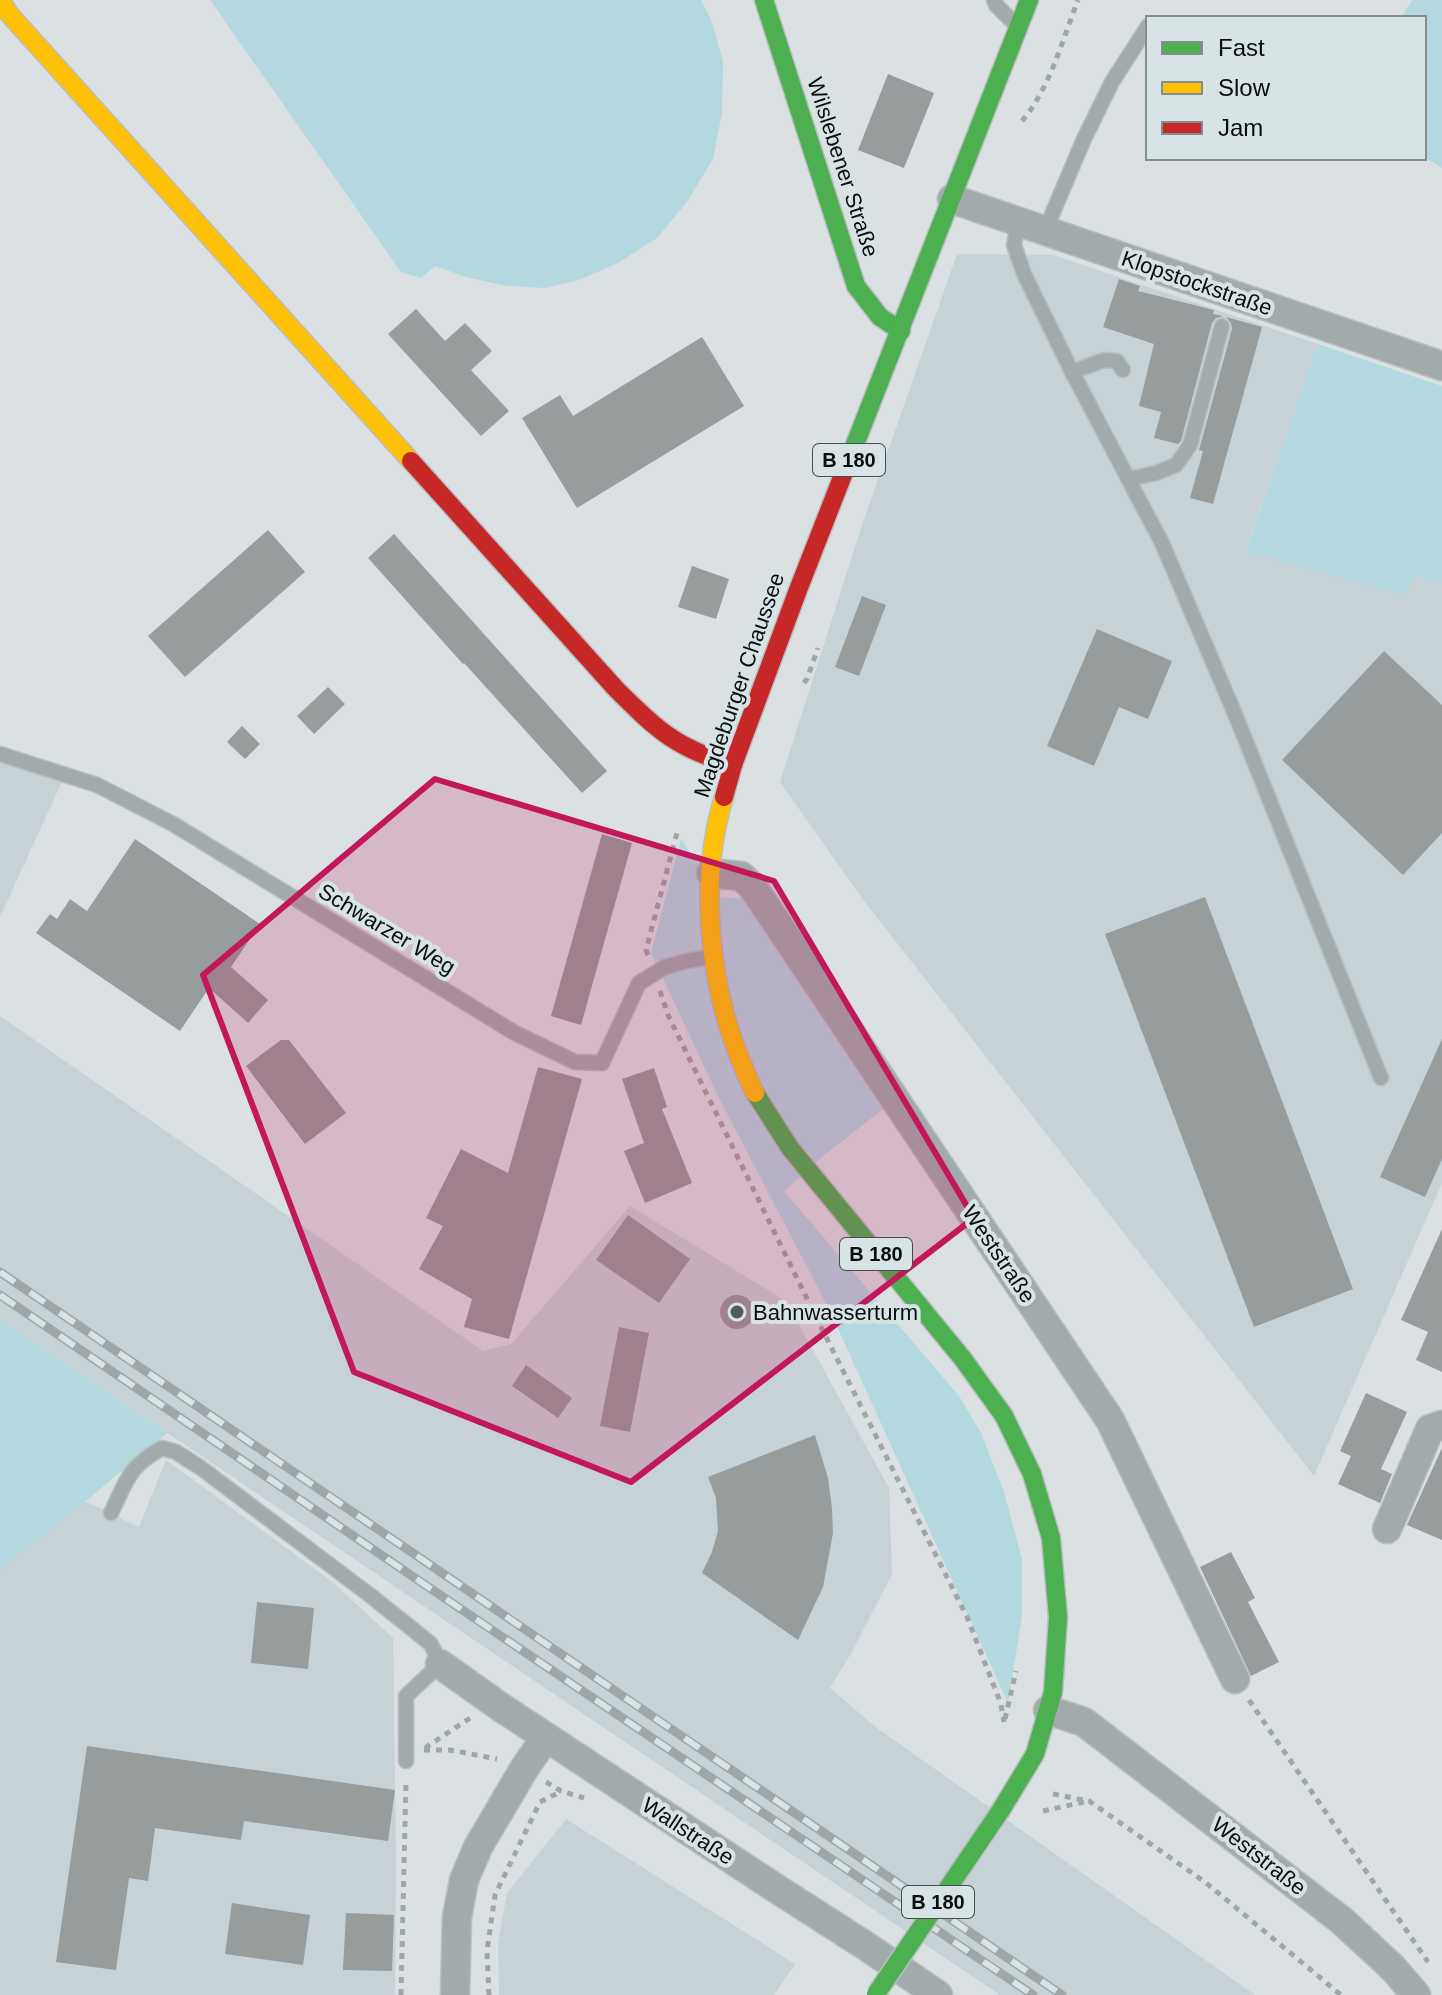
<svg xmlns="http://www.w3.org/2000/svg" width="1442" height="1995" viewBox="0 0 1442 1995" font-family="Arial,sans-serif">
<rect width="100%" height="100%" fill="#dbe1e2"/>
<!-- built -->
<g fill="#c6d2d5">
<path d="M 957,254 L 1053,255 L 1318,344 L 1246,550 L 1415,576 L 1442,583 L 1442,1183 L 1314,1476 L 864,901 L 780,782 L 862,525 Z"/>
<path d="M 0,754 L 65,775 L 0,917 Z"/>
<path d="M 0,1016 L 483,1351 L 511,1344 L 630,1206 L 781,1298 L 802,1330 L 889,1488 L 892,1574 L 852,1652 L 830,1688 L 877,1728 L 1255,1995 L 1000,1995 L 0,1320 Z"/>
<path d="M 166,1460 L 330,1580 L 393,1638 L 396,1862 L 395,1995 L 0,1995 L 0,1531 L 37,1478 L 139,1527 Z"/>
<path d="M 566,1819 L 795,1964 L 774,1995 L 499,1995 L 498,1943 L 507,1893 Z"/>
</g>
<!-- green -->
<g fill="#b3d8e0">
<path d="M 210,0 L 701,0 L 711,19 L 723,61 L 722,113 L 713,159 L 687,202 L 657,238 L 618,263 L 579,280 L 545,288 L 506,286 L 466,277 L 435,266 L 421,278 L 401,272 Z"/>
<path d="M 1412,0 L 1442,0 L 1442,168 L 1424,157 L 1424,18 L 1401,18 Z"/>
<path d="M 1318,344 L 1442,386 L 1442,583 L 1415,576 L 1403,595 L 1246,551 Z"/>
<path d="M 681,839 L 719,897 L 748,899 L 883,1109 L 826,1154 L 784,1191 L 959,1396 L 981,1433 L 1004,1492 L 1022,1559 L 1022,1616 L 1008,1703 L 829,1309 L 719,1098 L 651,953 Z"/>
<path d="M 0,1320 L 167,1433 L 81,1505 L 0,1569 Z"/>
</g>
<!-- building -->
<g fill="#979c9c">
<path d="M 888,74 L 934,93 L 904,168 L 858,150 Z"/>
<path d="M 1119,279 L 1140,286 L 1138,291 L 1214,310 L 1213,314 L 1223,316 L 1216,318 L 1212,323 L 1181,441 L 1178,444 L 1154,438 L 1161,412 L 1139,406 L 1154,344 L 1103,327 Z"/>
<path d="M 416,309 L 445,341 L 465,323 L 492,351 L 471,370 L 509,411 L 481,436 L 388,334 Z"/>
<path d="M 1226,317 L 1262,327 L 1213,504 L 1190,498 L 1203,451 L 1199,450 L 1232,329 L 1231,323 Z"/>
<path d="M 702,337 L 744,406 L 577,508 L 522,418 L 560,395 L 573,416 Z"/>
<path d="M 268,530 L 305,572 L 185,677 L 148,636 Z"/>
<path d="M 394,534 L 607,771 L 582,793 L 464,663 L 463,664 L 368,558 Z"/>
<path d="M 692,566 L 729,579 L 716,619 L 678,607 Z"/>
<path d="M 862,596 L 886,605 L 859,676 L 835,667 Z"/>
<path d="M 1097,629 L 1172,661 L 1148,719 L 1119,707 L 1094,766 L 1047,746 Z"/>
<path d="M 1384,651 L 1442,705 L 1442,833 L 1403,875 L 1282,760 Z"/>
<path d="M 328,687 L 345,704 L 314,734 L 297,716 Z"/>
<path d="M 242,726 L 260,744 L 245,759 L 227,742 Z"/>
<path d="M 602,834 L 632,843 L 581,1025 L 551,1016 Z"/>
<path d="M 135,839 L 260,924 L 231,967 L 268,1000 L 248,1023 L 209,988 L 180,1031 L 36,933 L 50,914 L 57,919 L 70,899 L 87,911 Z"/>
<path d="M 1205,897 L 1353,1289 L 1254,1327 L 1105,934 Z"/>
<path d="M 1442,1039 L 1442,1159 L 1425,1197 L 1380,1177 Z"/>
<path d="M 281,1040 L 289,1040 L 346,1113 L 305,1144 L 246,1066 Z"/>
<path d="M 538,1067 L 582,1079 L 509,1339 L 464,1327 L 472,1299 L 419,1269 L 443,1226 L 426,1218 L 461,1149 L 508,1173 Z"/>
<path d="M 654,1068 L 667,1107 L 662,1109 L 692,1183 L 645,1203 L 624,1151 L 644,1143 L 622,1079 Z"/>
<path d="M 628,1215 L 690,1259 L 659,1303 L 596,1260 Z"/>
<path d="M 1442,1229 L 1442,1372 L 1416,1360 L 1428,1332 L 1401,1320 Z"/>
<circle cx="737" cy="1312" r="17"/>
<path d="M 619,1327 L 649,1333 L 630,1432 L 600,1426 Z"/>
<path d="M 526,1365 L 572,1398 L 558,1418 L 512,1386 Z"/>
<path d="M 1366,1393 L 1407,1412 L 1381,1469 L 1392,1474 L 1380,1503 L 1338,1484 L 1351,1456 L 1340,1451 Z"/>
<path d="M 815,1435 L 828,1478 L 832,1509 L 833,1533 L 823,1587 L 798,1640 L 702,1573 L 712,1552 L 718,1531 L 716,1498 L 708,1477 Z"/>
<path d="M 1442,1448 L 1442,1540 L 1407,1525 Z"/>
<path d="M 1231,1552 L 1255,1598 L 1248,1602 L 1279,1662 L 1251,1676 L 1200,1567 Z"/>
<path d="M 257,1602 L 314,1608 L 308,1669 L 251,1663 Z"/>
<path d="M 87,1746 L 395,1790 L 388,1841 L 244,1821 L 241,1840 L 155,1828 L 148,1881 L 129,1878 L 116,1970 L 56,1962 Z"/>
<path d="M 232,1903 L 310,1915 L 303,1965 L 225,1954 Z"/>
<path d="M 346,1913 L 394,1915 L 392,1971 L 343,1970 Z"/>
</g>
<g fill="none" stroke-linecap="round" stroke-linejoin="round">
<!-- lane casing -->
<g stroke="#babebf" stroke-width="17">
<g id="lane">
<path d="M 994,0 L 996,5 L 1015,24"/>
<path d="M 1018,222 L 1014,245 L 1024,274 L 1072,372 L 1162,543 L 1235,714 L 1381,1078"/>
<path d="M 1045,231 L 1084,139 L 1112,82 L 1148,26"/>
<path d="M 1072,372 L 1104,360 L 1117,361 L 1123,370"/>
<path d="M 1129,479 L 1156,473 L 1176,465 L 1190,445 L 1222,326"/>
<path d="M 0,754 L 97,785 L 173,824 L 515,1033 L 575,1062 L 602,1063 L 639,983 L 665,967 L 686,961 L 711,957"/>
<path d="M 111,1513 C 127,1480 128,1467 162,1448 L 176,1452 L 201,1468 L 371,1596 L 431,1644 L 440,1664 L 406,1696 L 406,1761"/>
</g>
</g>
<!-- street casing -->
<g stroke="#babebf" stroke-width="31">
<g id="street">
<path d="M 952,199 L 1442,366"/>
<path d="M 711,873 L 741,876 L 752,886 L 1110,1420 L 1235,1679"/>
<path d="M 1387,1529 L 1430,1429 L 1442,1425"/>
<path d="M 440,1664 L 502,1708 L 777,1889 L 869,1948 L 938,1995"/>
<path d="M 1048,1710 L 1084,1722 L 1341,1920 L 1393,1968 L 1416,1995"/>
<path d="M 455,1995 L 457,1917 L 464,1880 L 478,1847 L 524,1769 L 546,1737"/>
</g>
</g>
<!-- fast casing -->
<g stroke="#babebf" stroke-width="21">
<g id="fast">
<path d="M 764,0 L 856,286 L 880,317 L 901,331"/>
<path d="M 843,475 L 1029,0"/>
<path d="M 755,1093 L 790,1148 L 963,1359 L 1004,1416 L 1032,1474 L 1051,1538 L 1058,1617 L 1053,1692 L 1035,1754 L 1001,1810"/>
</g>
</g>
<!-- slow casing -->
<g stroke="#babebf" stroke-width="21">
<g id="slow">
<path d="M 0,0 L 10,15 L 411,461"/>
<path d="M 724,797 C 699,878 708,980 740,1059 C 745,1070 749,1082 755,1093"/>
</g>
</g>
<!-- jam casing -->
<g stroke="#babebf" stroke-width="21">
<g id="jam">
<path d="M 411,461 L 616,689 C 657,730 676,748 733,765"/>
<path d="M 724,797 L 733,765 L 798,590 L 843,475"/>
</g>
</g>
<!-- path -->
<g stroke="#9fa6a6" stroke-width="5" stroke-dasharray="6 6" stroke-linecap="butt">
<path d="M 1022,121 C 1050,88 1062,41 1078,0"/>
<path d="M 804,683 L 807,679 L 818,648"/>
<path d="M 648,955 L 646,950 L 677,833"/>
<path d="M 660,991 L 668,1015 L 815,1315 L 967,1617 L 1001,1704 L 1004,1722"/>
<path d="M 1249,1700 L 1428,1962"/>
<path d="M 1005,1719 L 1016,1671"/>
<path d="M 425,1748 L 470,1718"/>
<path d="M 424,1750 L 450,1750 L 497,1759"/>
<path d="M 546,1782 L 561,1791 L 584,1798"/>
<path d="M 1053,1794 L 1089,1801 L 1205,1882 L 1341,1995"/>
<path d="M 1043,1811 L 1084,1802"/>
<path d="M 401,1995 L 406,1780"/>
<path d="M 489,1995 L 487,1951 L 495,1895 L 540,1802 L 560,1792"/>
</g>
<!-- lane -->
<use href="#lane" stroke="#a2abac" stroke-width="14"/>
<!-- street -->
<use href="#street" stroke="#a2abac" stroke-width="28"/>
<!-- fast -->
<use href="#fast" stroke="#4caf50" stroke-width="18"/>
<!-- slow -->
<use href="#slow" stroke="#ffc107" stroke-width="18"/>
<!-- jam -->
<use href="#jam" stroke="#c62828" stroke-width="18"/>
<!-- rail casing -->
<g stroke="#9fa6a7" stroke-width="9">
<g id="rail">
<path d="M 0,1272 L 1062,1995"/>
<path d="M 0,1295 L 418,1580 L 1033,1995"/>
</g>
</g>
<!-- rail -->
<use href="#rail" stroke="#d8e3e5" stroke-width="6" stroke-dasharray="18" stroke-linecap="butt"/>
<!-- fast-bridge casing -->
<g stroke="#babebf" stroke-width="21" stroke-linecap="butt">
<path id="fast-bridge" d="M 876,1994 L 1001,1810"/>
</g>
<!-- fast-bridge -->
<use href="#fast-bridge" stroke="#4caf50" stroke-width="18"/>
</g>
<!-- marked area -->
<path fill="#c2185b" fill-opacity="0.2" stroke="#c2185b" stroke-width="6" stroke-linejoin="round" d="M 435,779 L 774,881 L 974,1218 L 631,1482 L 354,1372 L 203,975 Z"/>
<!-- markers -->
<circle fill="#535858" stroke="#d8e3e5" stroke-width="3" cx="737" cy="1312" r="8"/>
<g text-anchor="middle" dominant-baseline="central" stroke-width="8" stroke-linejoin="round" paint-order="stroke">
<!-- shield labels -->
<g fill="#d8e3e5" stroke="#484e4e" stroke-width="2">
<rect x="813" y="444" width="72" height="32" rx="6"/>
<rect x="840" y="1238" width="72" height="32" rx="6"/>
<rect x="902" y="1886" width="72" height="32" rx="6"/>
</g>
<g font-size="20" font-weight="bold" fill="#0a0e0e">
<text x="849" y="460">B 180</text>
<text x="876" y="1254">B 180</text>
<text x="938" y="1902">B 180</text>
</g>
<!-- street labels -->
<g font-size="22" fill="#0a0e0e" stroke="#d8e3e5">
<text transform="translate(843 167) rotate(72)">Wilslebener Straße</text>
<text transform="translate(1197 283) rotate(19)">Klopstockstraße</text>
<text transform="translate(739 685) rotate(-71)">Magdeburger Chaussee</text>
<text transform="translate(387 929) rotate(31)">Schwarzer Weg</text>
<text transform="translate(999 1254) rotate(56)">Weststraße</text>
<text transform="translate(688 1831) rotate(33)">Wallstraße</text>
<text transform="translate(1259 1856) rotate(38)">Weststraße</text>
</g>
<!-- poi labels -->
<g font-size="22" fill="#0a0e0e" stroke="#d8e3e5" text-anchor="start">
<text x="753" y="1312">Bahnwasserturm</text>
</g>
</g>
<!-- legend -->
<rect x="1146" y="16" width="280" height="144" fill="#d8e3e5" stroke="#868e8f" stroke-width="2"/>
<rect x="1162" y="42" width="40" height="12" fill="#4caf50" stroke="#868e8f" stroke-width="2"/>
<text x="1218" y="56" font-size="24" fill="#0a0e0e">Fast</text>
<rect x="1162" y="82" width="40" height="12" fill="#ffc107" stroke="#868e8f" stroke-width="2"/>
<text x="1218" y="96" font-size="24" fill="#0a0e0e">Slow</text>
<rect x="1162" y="122" width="40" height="12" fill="#c62828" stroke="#868e8f" stroke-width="2"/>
<text x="1218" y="136" font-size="24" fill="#0a0e0e">Jam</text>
</svg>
